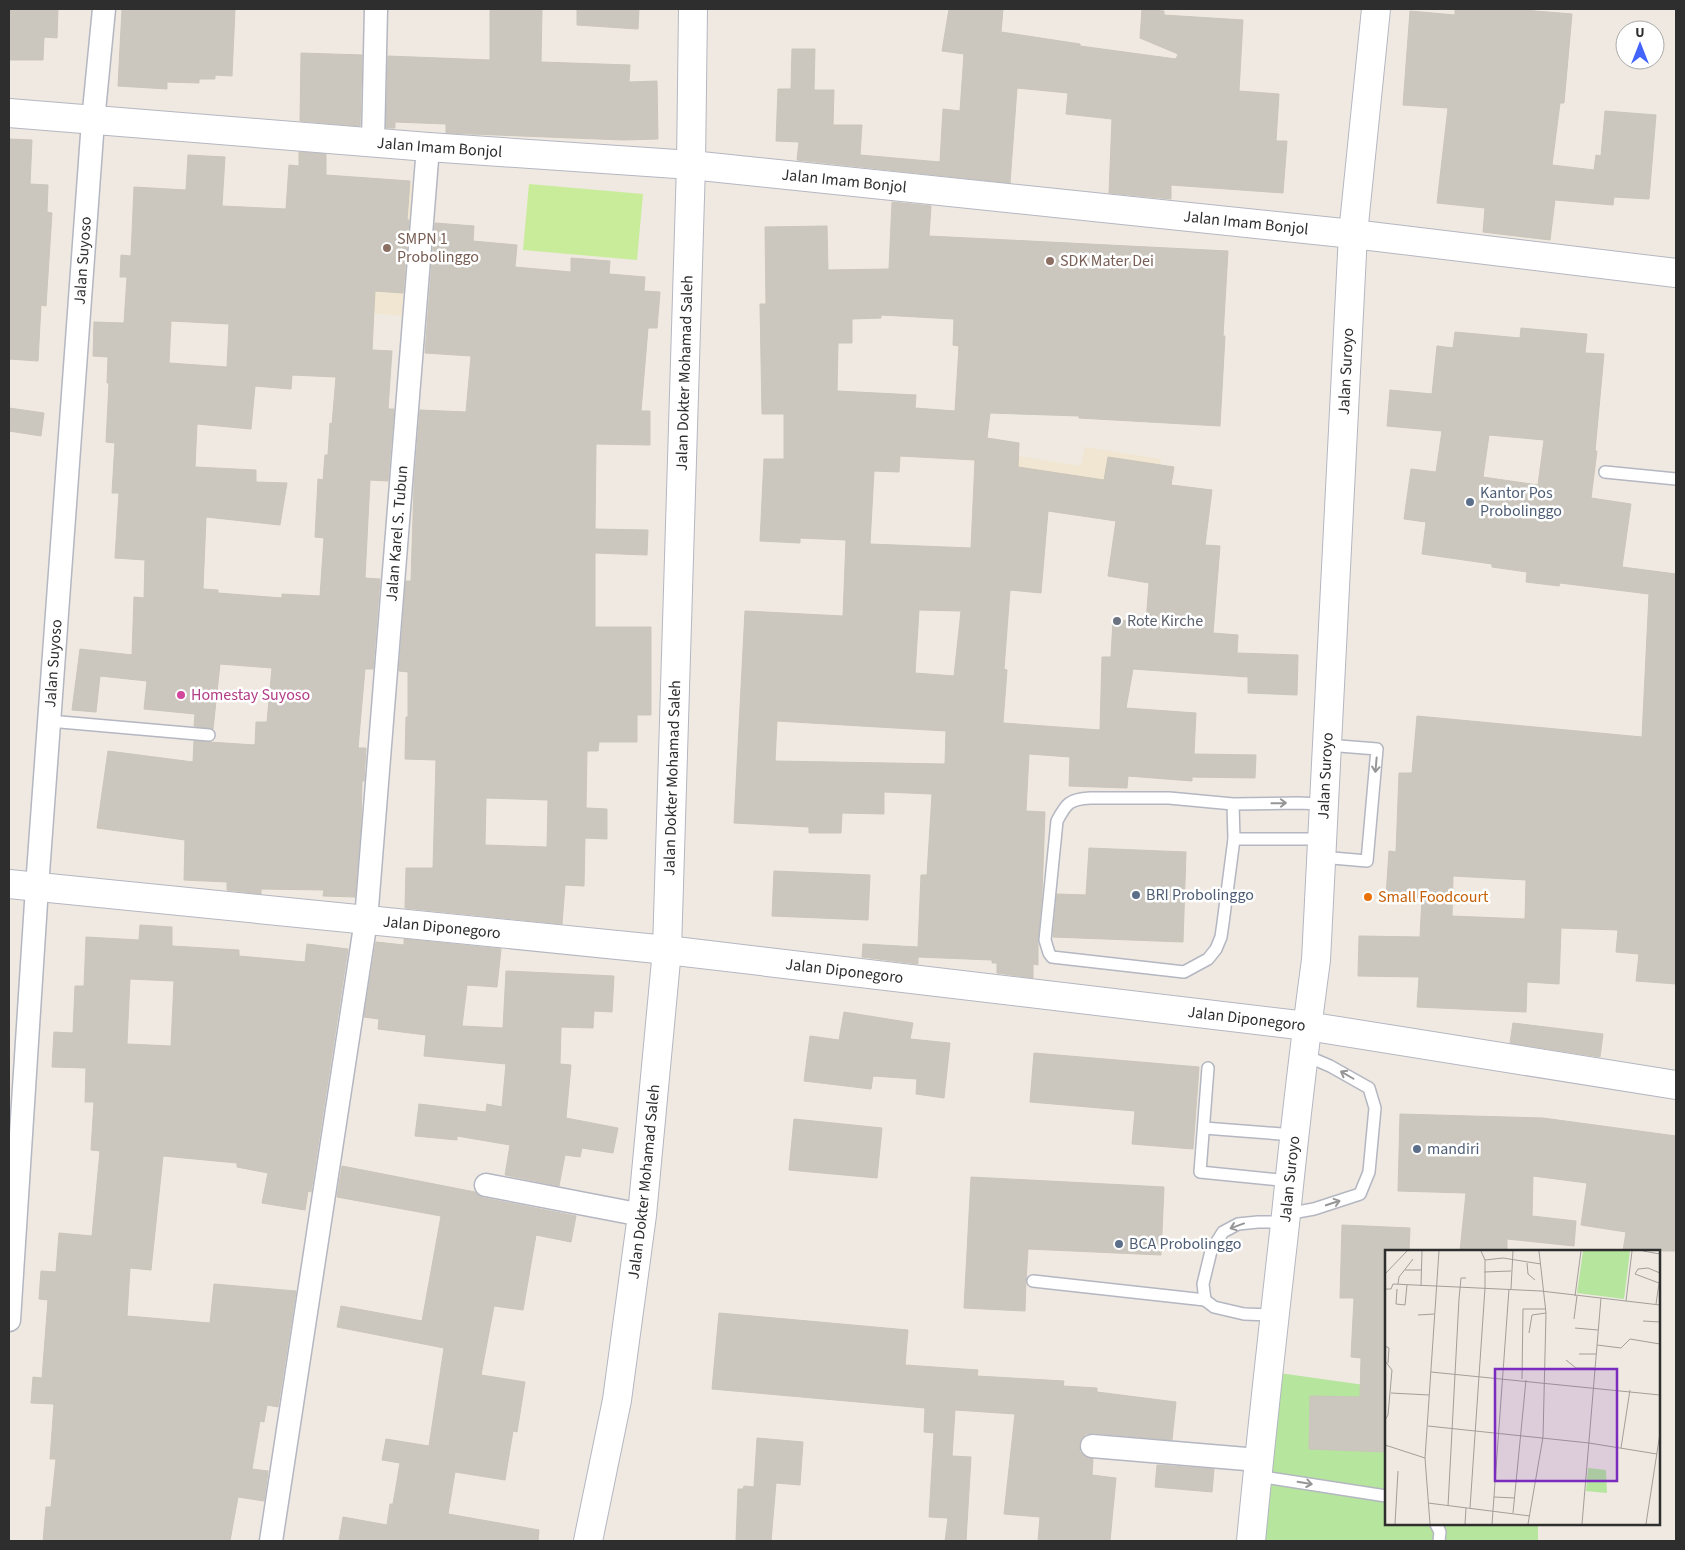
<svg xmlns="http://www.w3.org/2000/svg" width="1685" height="1550" viewBox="0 0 1685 1550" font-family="'Source Sans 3',sans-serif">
<rect width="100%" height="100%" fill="#efe9e1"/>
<!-- education -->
<g fill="#f0e6d1">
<path d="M 372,181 L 415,185 L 402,316 L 360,312 Z"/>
<path d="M 1085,447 L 1161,459 L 1151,521 L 1005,497 L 1012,455 L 1081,466 Z"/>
</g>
<!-- green -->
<path fill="#b6e59e" d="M 1279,1373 L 1386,1388 L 1386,1524 L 1538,1524 L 1538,1541 L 1265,1541 Z"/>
<!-- pitch -->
<path fill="#c9ec9a" d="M 529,184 L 643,194 L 637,260 L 523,250 Z"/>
<!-- building -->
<g fill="#cbc7bf" stroke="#cbc5ba" fill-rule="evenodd">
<path d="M 9,9 L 58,9 L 57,38 L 44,37 L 43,60 L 9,60 Z"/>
<path d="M 122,9 L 235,9 L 232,76 L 215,75 L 215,79 L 199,79 L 199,83 L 167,82 L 167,89 L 118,86 Z"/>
<path d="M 490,9 L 542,9 L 541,62 L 630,65 L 629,82 L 657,81 L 658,139 L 623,140 L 446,133 L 446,124 L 395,122 L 395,128 L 386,128 L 388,56 L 490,60 Z"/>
<path d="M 577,9 L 639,9 L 638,29 L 577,25 Z"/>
<path d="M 949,9 L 1003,9 L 1001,32 L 1080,44 L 1080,46 L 1176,59 L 1178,54 L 1140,38 L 1142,9 L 1164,11 L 1164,15 L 1243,20 L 1239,91 L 1279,94 L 1276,141 L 1287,141 L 1283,193 L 1171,185 L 1171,199 L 1109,193 L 1112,119 L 1066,114 L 1068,93 L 1017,88 L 1010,183 L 797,160 L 799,142 L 776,141 L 778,89 L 791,89 L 792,49 L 815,49 L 814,90 L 834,90 L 833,125 L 862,125 L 860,155 L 940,162 L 943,109 L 960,111 L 964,54 L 942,51 Z"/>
<path d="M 1455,9 L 1511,9 L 1572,14 L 1564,103 L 1560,103 L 1552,165 L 1594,170 L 1596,155 L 1601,156 L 1605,111 L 1656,115 L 1649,199 L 1614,197 L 1613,205 L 1555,200 L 1550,240 L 1483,232 L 1485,208 L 1437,203 L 1448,108 L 1403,105 L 1410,11 L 1455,15 Z"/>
<path d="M 301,53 L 362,55 L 360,126 L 300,121 Z"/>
<path d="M 9,139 L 32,140 L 30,184 L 48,185 L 47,212 L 52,213 L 46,306 L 41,305 L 38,361 L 9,359 Z"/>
<path d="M 299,152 L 326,154 L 326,175 L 410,181 L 407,220 L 409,220 L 403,293 L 375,291 L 372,350 L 392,351 L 388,409 L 394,409 L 388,481 L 370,480 L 365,578 L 380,579 L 373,669 L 365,669 L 358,748 L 366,748 L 364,781 L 362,781 L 361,823 L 355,897 L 323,896 L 324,890 L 261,889 L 261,894 L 227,890 L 227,882 L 184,880 L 185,840 L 97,828 L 108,751 L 193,762 L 194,741 L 255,745 L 256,722 L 267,722 L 272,668 L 220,664 L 213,729 L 194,726 L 195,714 L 144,709 L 147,681 L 100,676 L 96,712 L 72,710 L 80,649 L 132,655 L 134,597 L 144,598 L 145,560 L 115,558 L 119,493 L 112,493 L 115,443 L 106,442 L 109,383 L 107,383 L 108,357 L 93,356 L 94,322 L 124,323 L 127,277 L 120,277 L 121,255 L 131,256 L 134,187 L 186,190 L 188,155 L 225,157 L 222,206 L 286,209 L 289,165 L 299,166 ZM 171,321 L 229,324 L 227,367 L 169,363 ZM 292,375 L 336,377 L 332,424 L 330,423 L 328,455 L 325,455 L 323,480 L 318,479 L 315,537 L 324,538 L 320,596 L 282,594 L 282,598 L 218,593 L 218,590 L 203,589 L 206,517 L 280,525 L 287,483 L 256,482 L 256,470 L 195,467 L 197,424 L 251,429 L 255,386 L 291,389 Z"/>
<path d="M 892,202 L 931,206 L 929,236 L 1228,251 L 1223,336 L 1225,336 L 1220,426 L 1079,418 L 1079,416 L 990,413 L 987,438 L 1019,443 L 1018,467 L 1104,480 L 1108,457 L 1174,467 L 1171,485 L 1212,490 L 1205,545 L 1220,546 L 1213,633 L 1238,635 L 1237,653 L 1298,655 L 1297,695 L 1248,693 L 1248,677 L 1133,669 L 1126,708 L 1196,713 L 1194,754 L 1256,755 L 1255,778 L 1192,777 L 1192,781 L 1128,776 L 1127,788 L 1069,786 L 1070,757 L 1029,754 L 1026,811 L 1045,812 L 1042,894 L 1038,939 L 1038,965 L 1033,964 L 1033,978 L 997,973 L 997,963 L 992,963 L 992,960 L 918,957 L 918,964 L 862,957 L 863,944 L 918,947 L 921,875 L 927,875 L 932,794 L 884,792 L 884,814 L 842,813 L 841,833 L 809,833 L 809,827 L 734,823 L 745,611 L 843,616 L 846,540 L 800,538 L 800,543 L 760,541 L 764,459 L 784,459 L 784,414 L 762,414 L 760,304 L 766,304 L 765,227 L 827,226 L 828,270 L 889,269 ZM 881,315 L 954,319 L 953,345 L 959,346 L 955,411 L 915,408 L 916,395 L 837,391 L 838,343 L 852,343 L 852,319 L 881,318 ZM 900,456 L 975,460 L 971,548 L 870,544 L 874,471 L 899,472 ZM 1048,511 L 1116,521 L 1108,576 L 1149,583 L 1146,622 L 1113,620 L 1111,657 L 1102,657 L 1100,730 L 1003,723 L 1007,670 L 1004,669 L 1010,590 L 1041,593 ZM 919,610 L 961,611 L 954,676 L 915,673 ZM 777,721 L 946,731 L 945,764 L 775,761 Z"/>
<path d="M 435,223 L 474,226 L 473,241 L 517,245 L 515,267 L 571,272 L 571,258 L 610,261 L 609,274 L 645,277 L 644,291 L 660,292 L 657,328 L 648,328 L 641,411 L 650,411 L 650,445 L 596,444 L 595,529 L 648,530 L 647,555 L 595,553 L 595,627 L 651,627 L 651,715 L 637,715 L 637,742 L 599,742 L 598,751 L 587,751 L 586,808 L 607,809 L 607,839 L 585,838 L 584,886 L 565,885 L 562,924 L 405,908 L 406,868 L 433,868 L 436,760 L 405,759 L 406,717 L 408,717 L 408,672 L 399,671 L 406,581 L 411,581 L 414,486 L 420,410 L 466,412 L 471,356 L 425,353 ZM 486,798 L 548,800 L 547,847 L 485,845 Z"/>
<path d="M 1521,328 L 1587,334 L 1585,353 L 1604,354 L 1595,451 L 1597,451 L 1591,498 L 1631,504 L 1622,567 L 1676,574 L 1676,984 L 1636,981 L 1639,954 L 1616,952 L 1618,930 L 1561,928 L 1559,984 L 1527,982 L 1526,1012 L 1417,1007 L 1419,977 L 1358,976 L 1359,936 L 1420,937 L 1422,898 L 1386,896 L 1389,851 L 1396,852 L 1399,773 L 1412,773 L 1417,716 L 1642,737 L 1649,594 L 1560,583 L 1559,586 L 1526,582 L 1527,572 L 1492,567 L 1492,564 L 1422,554 L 1426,522 L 1404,519 L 1411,469 L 1436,472 L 1442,431 L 1387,426 L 1390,390 L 1432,394 L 1437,346 L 1453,348 L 1455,332 L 1520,338 ZM 1489,435 L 1544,440 L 1538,485 L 1483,477 ZM 1453,876 L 1526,880 L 1525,919 L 1452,916 Z"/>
<path d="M 9,408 L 44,413 L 41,436 L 9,431 Z"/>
<path d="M 1089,848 L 1186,852 L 1183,942 L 1053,937 L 1057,894 L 1086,895 Z"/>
<path d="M 774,871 L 870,875 L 868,920 L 772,916 Z"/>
<path d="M 140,925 L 172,927 L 172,946 L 239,950 L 239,956 L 305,962 L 307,944 L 348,949 L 311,1192 L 308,1191 L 305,1210 L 262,1203 L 268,1173 L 237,1167 L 237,1163 L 163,1156 L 151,1270 L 130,1268 L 127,1316 L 210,1323 L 214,1284 L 296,1291 L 278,1407 L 267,1405 L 264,1422 L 260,1421 L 252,1469 L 268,1471 L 264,1501 L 238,1497 L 230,1541 L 43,1541 L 46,1507 L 51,1507 L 56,1459 L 50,1459 L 54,1404 L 31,1403 L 33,1377 L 42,1378 L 48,1300 L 39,1299 L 41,1271 L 56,1272 L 59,1233 L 92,1236 L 100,1151 L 91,1150 L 94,1102 L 85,1102 L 86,1068 L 52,1067 L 54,1032 L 73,1033 L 75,986 L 84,986 L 86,937 L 139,940 ZM 130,979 L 174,981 L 171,1046 L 127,1044 Z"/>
<path d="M 404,939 L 501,949 L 497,987 L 467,985 L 462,1026 L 503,1028 L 506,971 L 614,976 L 612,1012 L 594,1011 L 593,1028 L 561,1027 L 560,1064 L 571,1065 L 566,1118 L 618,1128 L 613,1153 L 582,1148 L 580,1157 L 565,1155 L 559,1186 L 505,1175 L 510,1145 L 457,1136 L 457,1140 L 415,1136 L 419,1104 L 486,1112 L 487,1104 L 502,1107 L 506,1064 L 424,1056 L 426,1035 L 378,1029 L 379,1019 L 364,1017 L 376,942 L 404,945 Z"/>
<path d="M 844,1012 L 913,1023 L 910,1039 L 950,1043 L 944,1098 L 916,1094 L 917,1079 L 873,1076 L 871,1089 L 804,1081 L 810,1036 L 839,1040 Z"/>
<path d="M 1513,1023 L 1603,1034 L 1600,1057 L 1510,1043 Z"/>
<path d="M 1034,1053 L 1199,1067 L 1193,1149 L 1132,1144 L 1135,1111 L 1030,1102 Z"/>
<path d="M 1400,1114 L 1543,1118 L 1676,1136 L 1676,1251 L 1623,1251 L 1626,1232 L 1581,1225 L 1587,1183 L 1533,1176 L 1532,1216 L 1576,1221 L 1574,1246 L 1507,1239 L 1507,1251 L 1460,1251 L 1466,1193 L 1398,1191 Z"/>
<path d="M 794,1119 L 882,1128 L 877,1178 L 789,1170 Z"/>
<path d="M 342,1166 L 475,1192 L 484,1198 L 576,1216 L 571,1242 L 536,1235 L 523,1310 L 494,1306 L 481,1375 L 525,1382 L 517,1432 L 513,1431 L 505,1480 L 455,1472 L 448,1514 L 539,1530 L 538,1541 L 339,1541 L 343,1517 L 387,1525 L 390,1504 L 393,1504 L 400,1463 L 382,1460 L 386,1439 L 429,1446 L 444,1348 L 337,1327 L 341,1306 L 422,1321 L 441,1216 L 337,1197 Z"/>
<path d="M 971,1177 L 1164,1187 L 1161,1255 L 1028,1249 L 1026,1281 L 1025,1311 L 964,1308 Z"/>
<path d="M 1342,1225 L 1410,1228 L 1409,1251 L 1386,1251 L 1386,1452 L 1309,1449 L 1310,1396 L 1360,1397 L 1361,1358 L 1351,1357 L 1354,1298 L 1340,1298 Z"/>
<path d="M 719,1313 L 908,1330 L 905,1365 L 978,1370 L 977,1376 L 1064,1381 L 1063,1386 L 1097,1388 L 1097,1392 L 1176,1402 L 1172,1440 L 1093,1433 L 1086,1434 L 1081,1439 L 1079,1445 L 1080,1452 L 1084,1456 L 1093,1459 L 1092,1475 L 1116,1478 L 1110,1541 L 1038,1541 L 1040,1517 L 1004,1514 L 1015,1414 L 955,1410 L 952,1456 L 971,1457 L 966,1541 L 945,1541 L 948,1518 L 929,1517 L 934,1433 L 924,1432 L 925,1408 L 712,1389 Z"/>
<path d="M 757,1438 L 803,1442 L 800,1485 L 776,1483 L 771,1541 L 736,1541 L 738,1489 L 743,1489 L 744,1486 L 754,1487 Z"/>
<path d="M 1157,1465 L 1214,1469 L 1212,1492 L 1155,1487 Z"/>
</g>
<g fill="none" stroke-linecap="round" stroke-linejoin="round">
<!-- service casing -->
<g stroke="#b4b7c1" stroke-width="14">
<g id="service">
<path d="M 1605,472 L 1676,479"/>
<path d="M 49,721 L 209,735"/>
<path d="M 1233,804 L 1234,839 L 1223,923 L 1221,937 L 1216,949 L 1208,959 L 1184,972 L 1052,957 L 1049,953 L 1045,940 L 1057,821 C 1066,804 1069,799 1090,798 L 1169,798 L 1233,804 L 1297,803 L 1324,804"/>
<path d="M 1234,839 L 1322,839"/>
<path d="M 1321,857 L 1367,861 L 1377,749 L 1327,745"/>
<path d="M 1208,1068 L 1200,1172 L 1289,1181"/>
<path d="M 1204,1128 L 1294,1135"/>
<path d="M 1286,1214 L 1314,1209 L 1360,1194 L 1369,1172 L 1375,1108 L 1369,1088 L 1330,1066 L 1304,1055"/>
<path d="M 1033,1281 L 1205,1300"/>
<path d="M 1274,1315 L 1244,1314 L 1214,1307 L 1205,1300 L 1203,1284 L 1211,1251 L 1223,1232 L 1238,1224 L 1258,1222 L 1285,1222"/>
<path d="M 1257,1476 L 1386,1496"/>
<path d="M 1436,1524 L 1440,1532 L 1439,1541"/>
</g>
</g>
<!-- minor casing -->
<g stroke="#b4b7c1" stroke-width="25">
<g id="minor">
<path d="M 373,142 L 376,9"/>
<path d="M 486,1185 L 642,1215"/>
<path id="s1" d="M 9,1320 L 37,887 L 93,121 L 104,9"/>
<path d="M 1092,1446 L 1258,1460"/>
<path id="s2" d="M 271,1541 L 366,920 L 428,147"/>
</g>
</g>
<!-- tertiary casing -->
<g stroke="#b4b7c1" stroke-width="30">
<g id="tertiary">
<path id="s3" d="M 9,113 L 428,147 L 691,165 L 1353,234 L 1676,273"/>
<path id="s4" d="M 9,884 L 667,950 L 1307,1026 L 1676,1085"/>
</g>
</g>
<!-- secondary casing -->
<g stroke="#b4b7c1" stroke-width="30">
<g id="secondary">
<path id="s5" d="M 588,1541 L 617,1400 L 642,1215 L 667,950 L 691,165 L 693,9"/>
<path id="s6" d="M 1251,1541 C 1261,1435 1273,1330 1285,1224 C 1294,1136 1304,1048 1316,960 L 1353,234 L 1376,9"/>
</g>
</g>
<!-- service -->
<use href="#service" stroke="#fff" stroke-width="11"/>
<!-- minor -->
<use href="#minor" stroke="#fff" stroke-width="22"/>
<!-- tertiary -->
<use href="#tertiary" stroke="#fff" stroke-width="28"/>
<!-- secondary -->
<use href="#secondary" stroke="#fff" stroke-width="28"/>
</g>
<!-- one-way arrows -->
<defs><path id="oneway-shaft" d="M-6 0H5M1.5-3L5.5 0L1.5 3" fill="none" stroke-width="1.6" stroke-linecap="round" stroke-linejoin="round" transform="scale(1.25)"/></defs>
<g stroke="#969696">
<use href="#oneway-shaft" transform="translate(1376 765) rotate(95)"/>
<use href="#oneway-shaft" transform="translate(1279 803) rotate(-1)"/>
<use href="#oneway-shaft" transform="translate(1347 1075) rotate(-150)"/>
<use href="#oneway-shaft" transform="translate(1333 1203) rotate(-18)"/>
<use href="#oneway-shaft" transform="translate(1237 1226) rotate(160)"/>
<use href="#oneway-shaft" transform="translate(1305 1483) rotate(9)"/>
</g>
<!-- markers -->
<g fill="#8d6e63" stroke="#fff" stroke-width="2">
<circle cx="387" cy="248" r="5"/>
<circle cx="1050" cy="261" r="5"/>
</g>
<g fill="#5c6f8a" stroke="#fff" stroke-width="2">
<circle cx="1470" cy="502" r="5"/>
<circle cx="1136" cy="895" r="5"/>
<circle cx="1417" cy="1149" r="5"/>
<circle cx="1119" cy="1244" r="5"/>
</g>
<circle fill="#6b7280" stroke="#fff" stroke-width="2" cx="1117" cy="621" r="5"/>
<circle fill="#d1479c" stroke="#fff" stroke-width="2" cx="181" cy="695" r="5"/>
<circle fill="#e8710a" stroke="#fff" stroke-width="2" cx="1368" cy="897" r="5"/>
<g text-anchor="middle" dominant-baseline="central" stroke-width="5" stroke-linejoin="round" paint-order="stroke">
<!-- street labels -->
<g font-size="16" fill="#2e2e2e" stroke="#fff">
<text stroke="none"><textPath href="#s3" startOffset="432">Jalan Imam Bonjol</textPath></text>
<text stroke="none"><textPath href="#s3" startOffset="838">Jalan Imam Bonjol</textPath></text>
<text stroke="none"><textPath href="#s3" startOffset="1242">Jalan Imam Bonjol</textPath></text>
<text stroke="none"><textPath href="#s1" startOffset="1062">Jalan Suyoso</textPath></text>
<text stroke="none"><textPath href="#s6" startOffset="1174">Jalan Suroyo</textPath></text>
<text stroke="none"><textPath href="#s5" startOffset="1174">Jalan Dokter Mohamad Saleh</textPath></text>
<text stroke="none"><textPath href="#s2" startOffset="1016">Jalan Karel S. Tubun</textPath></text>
<text stroke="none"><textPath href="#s1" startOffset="658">Jalan Suyoso</textPath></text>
<text stroke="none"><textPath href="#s6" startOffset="769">Jalan Suroyo</textPath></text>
<text stroke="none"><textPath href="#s5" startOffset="769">Jalan Dokter Mohamad Saleh</textPath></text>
<text stroke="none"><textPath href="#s4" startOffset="435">Jalan Diponegoro</textPath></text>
<text stroke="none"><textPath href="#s4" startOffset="840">Jalan Diponegoro</textPath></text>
<text stroke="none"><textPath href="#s4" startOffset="1245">Jalan Diponegoro</textPath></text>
<text stroke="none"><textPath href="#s6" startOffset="364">Jalan Suroyo</textPath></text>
<text stroke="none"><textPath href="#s5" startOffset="364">Jalan Dokter Mohamad Saleh</textPath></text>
</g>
<!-- education labels -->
<g font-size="16" fill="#785e54" stroke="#fff" text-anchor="start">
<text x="397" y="239">SMPN 1<tspan x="397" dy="18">Probolinggo</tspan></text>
<text x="1060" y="261">SDK Mater Dei</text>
</g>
<!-- service labels -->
<g font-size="16" fill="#4e5e75" stroke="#fff" text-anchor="start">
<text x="1480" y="493">Kantor Pos<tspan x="1480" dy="18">Probolinggo</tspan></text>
<text x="1146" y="895">BRI Probolinggo</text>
<text x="1427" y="1149">mandiri</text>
<text x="1129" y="1244">BCA Probolinggo</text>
</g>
<!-- worship labels -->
<g font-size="16" fill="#5b616d" stroke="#fff" text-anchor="start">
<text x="1127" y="621">Rote Kirche</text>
</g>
<!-- hotel labels -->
<g font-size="16" fill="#b23c85" stroke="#fff" text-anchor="start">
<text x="191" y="695">Homestay Suyoso</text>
</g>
<!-- food labels -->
<g font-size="16" fill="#c56008" stroke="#fff" text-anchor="start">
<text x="1378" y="897">Small Foodcourt</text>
</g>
</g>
<!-- overview -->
<g transform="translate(1385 1250)">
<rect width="275" height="275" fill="#efe9e1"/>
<path d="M 198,1 L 245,1 L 239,49 L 192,43 ZM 203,218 L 221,220 L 222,243 L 201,241 Z" fill="#b6e59e"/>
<path fill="none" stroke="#a29e99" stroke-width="1" d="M 258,1 L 275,4M 100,10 L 118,8 L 156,14M 142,13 L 143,24 L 150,30M 20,20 L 36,20M 99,22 L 126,21M 0,24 L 22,1M 274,33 L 250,24 L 253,19 L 263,18 L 275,23M 13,34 L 14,27 L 28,9M 36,36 L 37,1M 51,36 L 156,41 L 275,55M 0,39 L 6,39 L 8,34 L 51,36M 12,39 L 11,54 L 20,55 L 22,35M 126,39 L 128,1M 190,46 L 196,1M 241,51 L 247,1M 271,54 L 275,27M 33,65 L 49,64M 189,69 L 192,46M 258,71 L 275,72M 190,78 L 213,80M 144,83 L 147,65 L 161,63M 212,95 L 236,98 L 245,89 L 275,94M 0,96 L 4,98 L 3,113M 194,104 L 211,104M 181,110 L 191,118 L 210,118M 0,111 L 7,120 L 3,165 L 0,170M 46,122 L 275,145M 137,129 L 138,59 L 161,59M 6,143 L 44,145M 43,176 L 204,193 L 272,204M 0,195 L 40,208M 236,198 L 245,140M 109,247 L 130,248M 43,253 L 145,266M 63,256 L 74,49 L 76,28 L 81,28M 85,258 L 100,38 L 100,10 L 96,1M 128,263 L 141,130M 10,274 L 13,221M 45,274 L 40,208 L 54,1M 80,274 L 81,258M 107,274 L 124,39M 143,274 L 158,187 L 161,63 L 154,1M 197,274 L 216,48M 261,274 L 275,183"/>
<path fill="#7b2cbf" fill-opacity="0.15" stroke="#7b2cbf" stroke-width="2.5" d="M 110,119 L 232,119 L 232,231 L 110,231 Z"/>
<rect width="275" height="275" fill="none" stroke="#2e2e2e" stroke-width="2.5"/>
</g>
<!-- border -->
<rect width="1685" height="1550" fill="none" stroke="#2e2e2e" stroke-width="20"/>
<!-- north arrow -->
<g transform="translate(1640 45)"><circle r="24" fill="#ffffff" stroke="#ababab"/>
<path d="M0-4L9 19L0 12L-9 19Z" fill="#4264fb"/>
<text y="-8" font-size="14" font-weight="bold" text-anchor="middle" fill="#2e2e2e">U</text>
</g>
</svg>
